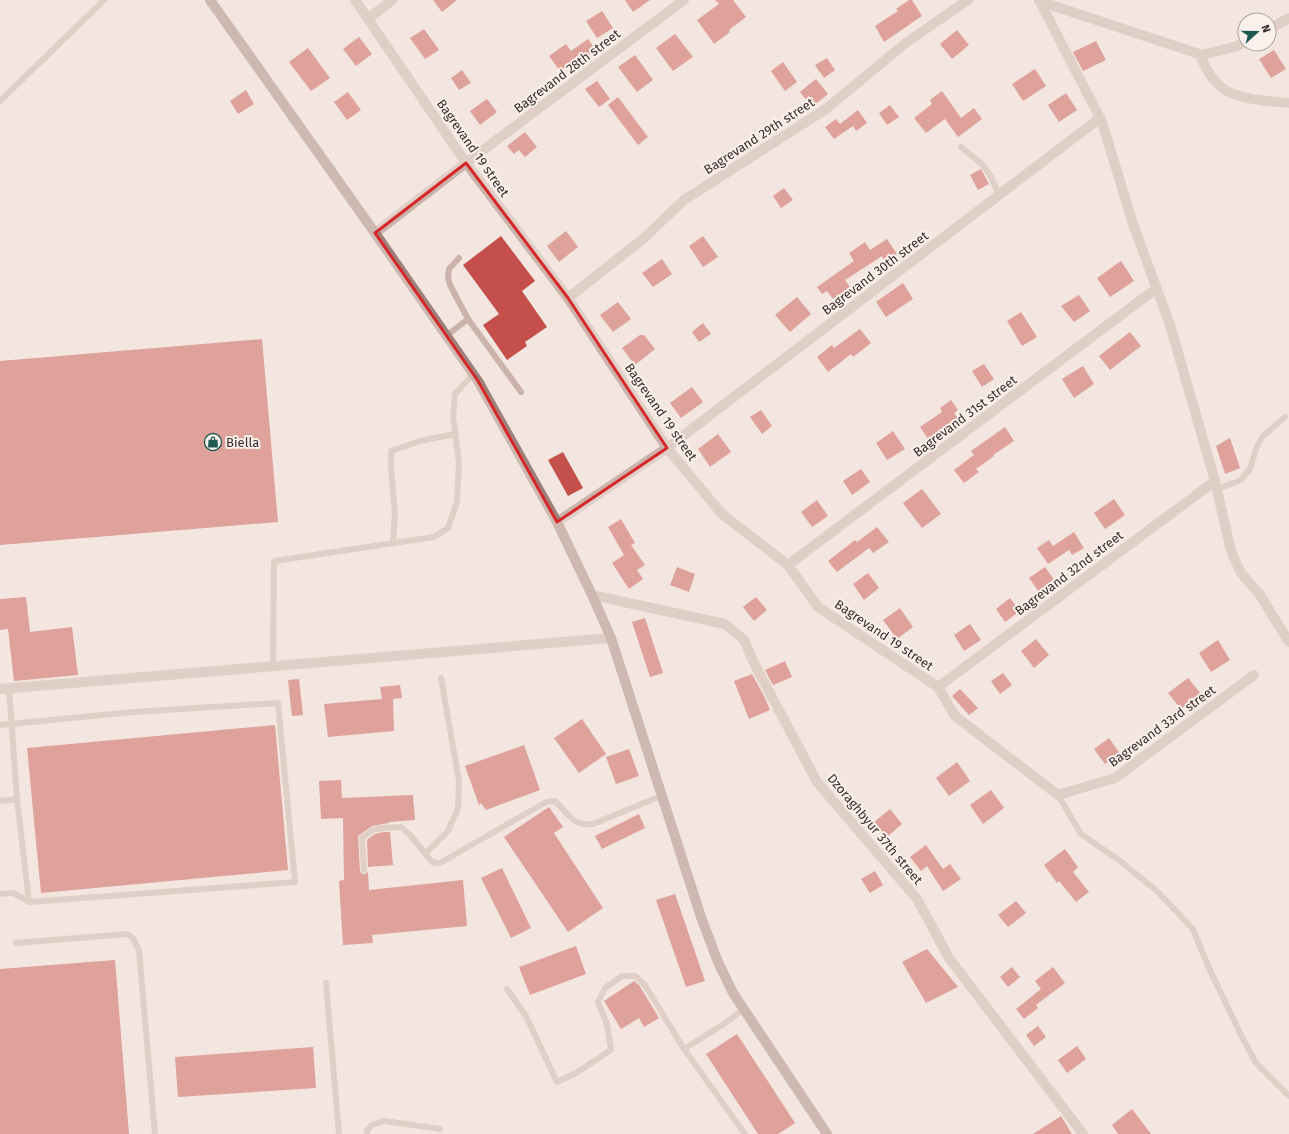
<svg xmlns="http://www.w3.org/2000/svg" width="1289" height="1134" viewBox="0 0 1289 1134" font-family="'Fira Sans',sans-serif">
<rect width="100%" height="100%" fill="#f3e5df"/>
<!-- building -->
<g fill="#c5504b">
<path d="M 433,0 L 457,0 L 442,12 Z"/>
<path d="M 625,0 L 650,0 L 633,12 Z"/>
<path d="M 715,0 L 733,0 L 746,17 L 729,30 L 730,32 L 714,44 L 697,20 L 719,4 Z"/>
<path d="M 909,0 L 912,0 L 922,16 L 884,42 L 875,26 L 898,11 L 896,9 Z"/>
<path d="M 602,11 L 613,28 L 597,38 L 586,21 Z"/>
<path d="M 424,29 L 439,50 L 425,59 L 410,38 Z"/>
<path d="M 957,30 L 969,45 L 952,59 L 940,44 Z"/>
<path d="M 675,34 L 693,57 L 673,71 L 656,48 Z"/>
<path d="M 359,37 L 372,54 L 356,66 L 343,49 Z"/>
<path d="M 588,39 L 596,50 L 585,58 L 583,54 L 560,71 L 549,56 L 566,44 L 571,51 Z"/>
<path d="M 1096,41 L 1106,60 L 1083,71 L 1073,52 Z"/>
<path d="M 308,48 L 330,78 L 311,91 L 289,62 Z"/>
<path d="M 1274,50 L 1286,69 L 1271,78 L 1259,59 Z"/>
<path d="M 635,55 L 653,80 L 637,92 L 618,67 Z"/>
<path d="M 827,58 L 835,70 L 824,78 L 815,65 Z"/>
<path d="M 783,62 L 797,82 L 785,91 L 771,71 Z"/>
<path d="M 1035,69 L 1046,86 L 1023,101 L 1012,84 Z"/>
<path d="M 462,70 L 471,83 L 459,90 L 451,78 Z"/>
<path d="M 816,79 L 828,94 L 812,107 L 800,92 Z"/>
<path d="M 597,81 L 610,99 L 599,107 L 585,89 Z"/>
<path d="M 246,90 L 254,104 L 238,114 L 230,101 Z"/>
<path d="M 942,91 L 961,118 L 974,108 L 982,119 L 958,137 L 945,119 L 926,133 L 914,118 L 932,104 L 930,100 Z"/>
<path d="M 348,92 L 361,110 L 347,120 L 334,102 Z"/>
<path d="M 1066,93 L 1077,110 L 1059,122 L 1048,105 Z"/>
<path d="M 618,97 L 648,137 L 638,145 L 608,105 Z"/>
<path d="M 487,99 L 497,112 L 480,125 L 470,111 Z"/>
<path d="M 890,105 L 899,117 L 887,125 L 879,113 Z"/>
<path d="M 858,110 L 867,123 L 856,131 L 853,126 L 834,139 L 825,127 L 836,119 L 840,124 Z"/>
<path d="M 525,132 L 537,147 L 525,157 L 519,150 L 514,154 L 507,146 Z"/>
<path d="M 981,169 L 989,184 L 978,190 L 970,175 Z"/>
<path d="M 784,188 L 793,200 L 781,208 L 773,196 Z"/>
<path d="M 566,231 L 578,247 L 559,262 L 547,246 Z"/>
<path d="M 501,236 L 535,281 L 522,291 L 547,327 L 525,342 L 527,346 L 507,360 L 483,325 L 499,314 L 463,265 Z"/>
<path d="M 703,236 L 718,257 L 703,267 L 689,246 Z"/>
<path d="M 887,239 L 897,254 L 885,262 L 882,256 L 845,280 L 850,287 L 833,299 L 827,291 L 822,294 L 817,287 L 854,261 L 849,253 L 865,242 L 870,250 Z"/>
<path d="M 662,259 L 672,274 L 653,287 L 642,273 Z"/>
<path d="M 1121,261 L 1134,281 L 1110,297 L 1097,278 Z"/>
<path d="M 903,283 L 913,299 L 886,317 L 876,302 Z"/>
<path d="M 1079,295 L 1090,311 L 1074,322 L 1061,306 Z"/>
<path d="M 797,297 L 811,314 L 790,332 L 775,315 Z"/>
<path d="M 618,302 L 631,319 L 613,332 L 600,315 Z"/>
<path d="M 1021,312 L 1037,337 L 1022,346 L 1007,321 Z"/>
<path d="M 703,323 L 711,334 L 699,342 L 692,332 Z"/>
<path d="M 860,329 L 871,343 L 853,357 L 851,354 L 828,372 L 817,357 L 832,345 L 834,348 Z"/>
<path d="M 1130,332 L 1141,346 L 1110,370 L 1099,356 Z"/>
<path d="M 640,335 L 644,335 L 655,349 L 635,365 L 622,348 Z"/>
<path d="M 262,339 L 278,522 L 0,545 L 0,361 Z"/>
<path d="M 984,364 L 994,379 L 982,387 L 972,371 Z"/>
<path d="M 1083,366 L 1094,384 L 1074,398 L 1062,379 Z"/>
<path d="M 692,387 L 703,402 L 681,418 L 670,403 Z"/>
<path d="M 951,400 L 958,410 L 954,413 L 959,419 L 929,440 L 920,427 L 942,412 L 940,408 Z"/>
<path d="M 761,410 L 772,426 L 762,434 L 750,417 Z"/>
<path d="M 1005,427 L 1014,441 L 993,455 L 994,456 L 976,469 L 979,472 L 964,483 L 954,470 L 974,455 L 971,451 Z"/>
<path d="M 893,431 L 905,449 L 887,460 L 876,443 Z"/>
<path d="M 718,434 L 731,452 L 710,467 L 698,449 Z"/>
<path d="M 1230,438 L 1240,468 L 1225,474 L 1216,446 Z"/>
<path d="M 563,452 L 583,488 L 568,496 L 548,460 Z"/>
<path d="M 861,469 L 870,482 L 852,495 L 843,481 Z"/>
<path d="M 922,489 L 941,514 L 922,528 L 903,503 Z"/>
<path d="M 1114,499 L 1125,515 L 1105,529 L 1094,513 Z"/>
<path d="M 817,500 L 828,516 L 812,527 L 801,512 Z"/>
<path d="M 621,519 L 635,543 L 631,545 L 645,565 L 637,570 L 643,579 L 629,589 L 612,563 L 624,555 L 608,527 Z"/>
<path d="M 877,527 L 889,542 L 873,553 L 869,548 L 837,572 L 828,561 L 855,540 L 857,542 Z"/>
<path d="M 1074,532 L 1084,548 L 1072,555 L 1069,550 L 1048,564 L 1037,548 L 1049,540 L 1053,546 Z"/>
<path d="M 677,567 L 695,574 L 689,592 L 670,585 Z"/>
<path d="M 1045,567 L 1055,581 L 1039,592 L 1029,578 Z"/>
<path d="M 868,573 L 879,588 L 864,600 L 853,584 Z"/>
<path d="M 26,597 L 30,632 L 72,627 L 78,675 L 14,681 L 8,629 L 0,630 L 0,599 Z"/>
<path d="M 756,597 L 767,610 L 754,621 L 743,607 Z"/>
<path d="M 1010,598 L 1020,611 L 1005,622 L 996,609 Z"/>
<path d="M 900,608 L 913,627 L 897,639 L 883,620 Z"/>
<path d="M 645,618 L 663,673 L 650,677 L 632,622 Z"/>
<path d="M 970,624 L 981,640 L 964,651 L 954,635 Z"/>
<path d="M 1036,639 L 1049,655 L 1034,668 L 1021,651 Z"/>
<path d="M 1218,640 L 1230,660 L 1211,672 L 1199,653 Z"/>
<path d="M 785,661 L 792,677 L 773,685 L 765,670 Z"/>
<path d="M 1003,673 L 1012,685 L 1000,694 L 991,681 Z"/>
<path d="M 752,674 L 764,696 L 770,710 L 749,719 L 734,681 Z"/>
<path d="M 1188,678 L 1201,694 L 1181,709 L 1168,693 Z"/>
<path d="M 299,679 L 303,715 L 292,716 L 288,680 Z"/>
<path d="M 400,685 L 402,698 L 393,699 L 394,731 L 328,737 L 324,704 L 382,699 L 380,687 Z"/>
<path d="M 960,689 L 978,708 L 969,715 L 952,696 Z"/>
<path d="M 582,719 L 606,754 L 579,773 L 554,738 Z"/>
<path d="M 275,725 L 288,870 L 41,893 L 27,748 Z"/>
<path d="M 1109,738 L 1120,754 L 1105,764 L 1094,749 Z"/>
<path d="M 524,745 L 540,790 L 486,810 L 481,803 L 479,805 L 465,766 Z"/>
<path d="M 629,749 L 639,776 L 616,784 L 606,757 Z"/>
<path d="M 957,762 L 970,781 L 949,796 L 936,778 Z"/>
<path d="M 341,780 L 342,798 L 413,795 L 415,820 L 389,822 L 389,823 L 372,826 L 358,836 L 360,871 L 362,874 L 365,874 L 368,872 L 369,890 L 463,880 L 467,926 L 372,935 L 373,943 L 343,945 L 339,881 L 344,880 L 343,818 L 321,819 L 319,781 Z"/>
<path d="M 991,790 L 1004,808 L 983,824 L 970,805 Z"/>
<path d="M 549,807 L 563,827 L 554,833 L 603,908 L 568,932 L 504,837 Z"/>
<path d="M 890,809 L 902,824 L 886,838 L 873,823 Z"/>
<path d="M 639,814 L 645,828 L 602,849 L 595,836 Z"/>
<path d="M 384,832 L 390,832 L 393,865 L 368,867 L 367,840 L 375,834 Z"/>
<path d="M 926,845 L 943,869 L 950,864 L 961,879 L 943,891 L 927,866 L 921,871 L 910,857 Z"/>
<path d="M 1065,849 L 1078,867 L 1073,872 L 1089,892 L 1076,902 L 1059,881 L 1057,883 L 1044,865 Z"/>
<path d="M 502,868 L 531,928 L 511,938 L 481,878 Z"/>
<path d="M 875,871 L 883,885 L 870,893 L 861,879 Z"/>
<path d="M 675,894 L 705,981 L 686,987 L 656,900 Z"/>
<path d="M 1016,901 L 1026,913 L 1008,927 L 998,915 Z"/>
<path d="M 576,946 L 586,974 L 530,995 L 519,967 Z"/>
<path d="M 927,949 L 958,987 L 926,1003 L 902,962 Z"/>
<path d="M 115,960 L 129,1134 L 0,1134 L 0,969 Z"/>
<path d="M 1012,967 L 1020,977 L 1008,987 L 1000,977 Z"/>
<path d="M 1053,967 L 1065,983 L 1036,1005 L 1038,1008 L 1024,1019 L 1016,1009 L 1041,989 L 1035,981 Z"/>
<path d="M 634,981 L 639,985 L 659,1018 L 644,1027 L 639,1018 L 621,1029 L 604,1001 Z"/>
<path d="M 1038,1026 L 1046,1037 L 1034,1046 L 1026,1035 Z"/>
<path d="M 737,1034 L 795,1123 L 778,1134 L 758,1134 L 706,1054 Z"/>
<path d="M 1077,1046 L 1086,1059 L 1067,1073 L 1058,1060 Z"/>
<path d="M 313,1047 L 316,1088 L 178,1097 L 175,1057 Z"/>
<path d="M 1132,1109 L 1151,1134 L 1118,1134 L 1112,1125 Z"/>
<path d="M 1061,1116 L 1072,1134 L 1033,1134 Z"/>
</g>
<g fill="none" stroke-linecap="round" stroke-linejoin="round">
<!-- lane -->
<g stroke="#cbb3ab" stroke-width="6">
<path d="M 0,101 L 104,0"/>
<path d="M 961,147 L 983,165 L 990,175 L 999,195"/>
<path d="M 459,258 L 449,269 L 448,278 L 450,285 L 468,319 L 521,392"/>
<path d="M 446,336 L 468,319"/>
<path d="M 1217,489 L 1241,480 L 1250,469 L 1256,449 L 1262,437 L 1285,417"/>
<path d="M 393,543 L 395,514 L 391,468 L 391,451 L 420,441 L 455,434"/>
<path d="M 273,666 L 274,561 L 434,537 L 448,528 L 457,502 L 459,463 L 453,416 L 455,394 L 473,374"/>
<path d="M 9,688 L 17,799 L 29,902"/>
<path d="M 0,725 L 133,712 L 278,703 L 295,882 L 29,902 L 13,893 L 0,894"/>
<path d="M 1058,795 L 1081,834 L 1120,861 L 1158,892 L 1193,929 L 1208,966 L 1242,1037 L 1256,1063 L 1289,1096"/>
<path d="M 0,801 L 17,799"/>
<path d="M 425,854 L 448,831 L 458,808 L 459,781 L 441,678"/>
<path d="M 364,870 L 362,838 L 373,830 L 383,828 L 401,827 L 410,835 L 432,862 L 440,863 L 546,802 L 555,801 C 569,814 572,826 593,824 L 661,796"/>
<path d="M 16,943 L 127,934 L 133,938 L 139,951 L 155,1134"/>
<path d="M 326,983 L 339,1134"/>
<path d="M 507,989 L 526,1016 L 557,1082 L 576,1073 L 611,1050 L 607,1024 L 598,1002 L 605,988 L 622,976 L 635,976 L 645,985 L 684,1049 L 727,1022 L 744,1009"/>
<path d="M 684,1049 L 745,1134"/>
<path d="M 367,1134 L 367,1130 L 372,1125 L 384,1121 L 440,1129"/>
</g>
<!-- street -->
<g stroke="#cbb3ab" stroke-width="10">
<path d="M 355,0 L 466,163 L 568,298 L 667,448 L 722,514 L 788,565 L 818,607 L 938,687 L 955,716 L 1058,795 L 1115,778 L 1254,675"/>
<path d="M 1039,0 L 1100,118 L 1105,132 L 1133,224 L 1170,325 L 1215,481 L 1231,551 L 1241,573 L 1260,595 L 1289,642"/>
<path d="M 1039,1 L 1202,55 L 1237,46 L 1245,42"/>
<path d="M 368,19 L 392,0"/>
<path d="M 1269,29 L 1289,18"/>
<path d="M 1200,55 C 1205,68 1213,82 1225,90 C 1242,100 1270,101 1289,103"/>
<path d="M 375,233 L 466,163 L 684,0"/>
<path d="M 568,298 L 643,239 L 684,200 L 826,109 L 907,42 L 968,0"/>
<path d="M 557,522 L 667,448 L 1100,118"/>
<path d="M 788,565 L 1157,288"/>
<path d="M 592,595 L 725,624 L 744,640 L 755,665 L 817,782 L 917,899 L 949,958 L 1083,1134"/>
<path d="M 938,687 L 1215,481"/>
<path d="M 0,689 L 611,638"/>
</g>
<!-- secondary -->
<path stroke="#9f817c" stroke-width="10" d="M 210,0 L 375,233 L 478,381 L 557,522 L 592,595 L 611,638 L 701,917 L 718,962 L 733,993 L 827,1134"/>
</g>
<!-- marked area -->
<path d="M0 0H1289V1134H0ZM 466,163 L 568,298 L 667,448 L 557,522 L 478,381 L 375,233 Z" fill="#f3e5df" fill-opacity=".55" fill-rule="evenodd"/>
<path fill="none" stroke="#d62828" stroke-width="3" stroke-linejoin="round" d="M 466,163 L 568,298 L 667,448 L 557,522 L 478,381 L 375,233 Z"/>
<!-- icons -->
<defs>
<g id="shop-ring" transform="scale(0.9)"><circle r="9.5" fill="#faf1ec" stroke="#1f5a52" stroke-width="1.5"/><path d="M-5-2.5h2.3a2.7 3.5 0 0 1 5.4 0H5L5.5 6h-11ZM-1.5-2.5h3a1.5 2.3 0 0 0-3 0Z" fill="#1f5a52"/></g>
</defs>
<g fill-rule="evenodd">
<use href="#shop-ring" x="213" y="442"/>
</g>
<g text-anchor="middle" dominant-baseline="central" stroke-width="4" stroke-linejoin="round" paint-order="stroke">
<!-- street labels -->
<g font-size="13" fill="#392c2a" stroke="#faf1ec">
<text transform="translate(567 71) rotate(-37)">Bagrevand 28th street</text>
<text transform="translate(759 136) rotate(-33)">Bagrevand 29th street</text>
<text transform="translate(473 148) rotate(55)">Bagrevand 19 street</text>
<text transform="translate(875 273) rotate(-37)">Bagrevand 30th street</text>
<text transform="translate(661 412) rotate(55)">Bagrevand 19 street</text>
<text transform="translate(965 416) rotate(-37)">Bagrevand 31st street</text>
<text transform="translate(1069 573) rotate(-37)">Bagrevand 32nd street</text>
<text transform="translate(884 635) rotate(34)">Bagrevand 19 street</text>
<text transform="translate(1162 726) rotate(-36)">Bagrevand 33rd street</text>
<text transform="translate(875 829) rotate(50)">Dzoraghbyur 37th street</text>
</g>
<!-- poi labels -->
<g font-size="13" fill="#392c2a" stroke="#faf1ec" text-anchor="start">
<text x="226" y="442">Biella</text>
</g>
</g>
<!-- north arrow -->
<g transform="translate(1257 32) rotate(69)"><circle r="19" fill="#faf1ec" stroke="#ada29e"/>
<path d="M0-3L7 15L0 10L-7 15Z" fill="#1f5a52"/>
<text y="-6" font-size="11" font-weight="bold" text-anchor="middle" fill="#392c2a">N</text>
</g>
</svg>
